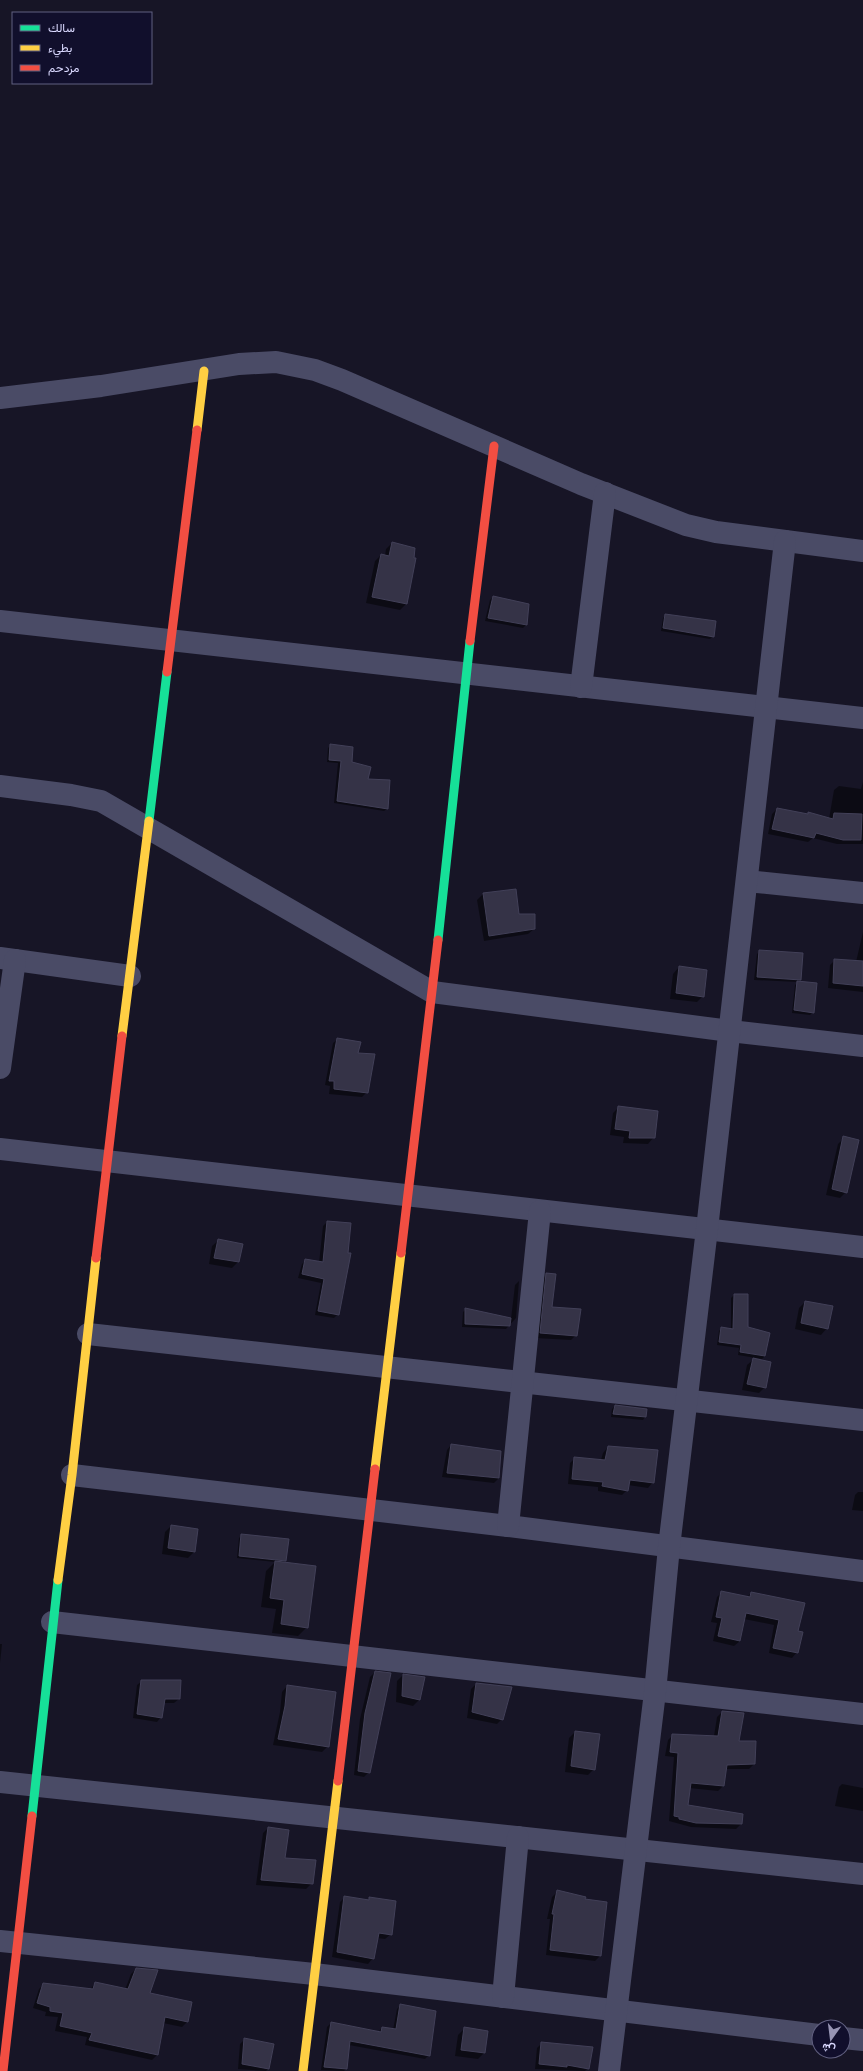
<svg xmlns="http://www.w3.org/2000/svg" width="863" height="2071" viewBox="0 0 863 2071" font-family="'Titillium Web',Vazirmatn,sans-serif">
<rect width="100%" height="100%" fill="#171526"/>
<!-- shadow -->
<g fill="#0007">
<path d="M 392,543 L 415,559 L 406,604 L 400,610 L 366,603 L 375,561 L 381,555 L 385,556 L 386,549 Z"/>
<path d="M 493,597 L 528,605 L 526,625 L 523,628 L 485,621 L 490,600 Z"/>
<path d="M 666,615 L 713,636 L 710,639 L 661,631 L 663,618 Z"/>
<path d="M 331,745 L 351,762 L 367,779 L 387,809 L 384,811 L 334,803 L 338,763 L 327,762 L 328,748 Z"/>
<path d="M 863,782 L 863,844 L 837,844 L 813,838 L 808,842 L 768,834 L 772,814 L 777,809 L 829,819 L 834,790 L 839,786 L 861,789 Z"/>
<path d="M 515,890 L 519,915 L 534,929 L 528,934 L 484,941 L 477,900 L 483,894 Z"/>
<path d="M 863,932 L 863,992 L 828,988 L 830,965 L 835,960 L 856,962 Z"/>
<path d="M 760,951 L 800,980 L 798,982 L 813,1012 L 810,1015 L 792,1013 L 795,985 L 798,982 L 754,980 L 757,954 Z"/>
<path d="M 679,967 L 703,996 L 697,1002 L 670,999 L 673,974 Z"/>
<path d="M 338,1039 L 367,1092 L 362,1097 L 329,1094 L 330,1086 L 325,1085 L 333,1043 Z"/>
<path d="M 619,1107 L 654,1137 L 648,1144 L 623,1143 L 624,1137 L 610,1135 L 613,1113 Z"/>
<path d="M 844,1138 L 846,1192 L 840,1198 L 826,1195 L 838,1144 Z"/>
<path d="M 327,1222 L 350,1224 L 338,1314 L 334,1318 L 315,1315 L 321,1283 L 298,1278 L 302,1264 L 306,1260 L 319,1263 L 323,1226 Z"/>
<path d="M 219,1240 L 242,1245 L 238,1262 L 232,1268 L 209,1264 L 212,1246 Z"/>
<path d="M 547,1274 L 551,1308 L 576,1335 L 571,1340 L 535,1338 L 541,1280 Z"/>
<path d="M 519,1281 L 516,1318 L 506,1329 L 462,1327 L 463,1312 L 466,1309 L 511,1319 L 515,1285 Z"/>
<path d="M 734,1295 L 747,1328 L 765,1356 L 762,1359 L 738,1355 L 739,1348 L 717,1345 L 719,1331 L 722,1328 L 731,1330 L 731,1298 Z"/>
<path d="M 805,1302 L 827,1328 L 821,1335 L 795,1329 L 799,1308 Z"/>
<path d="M 754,1359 L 765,1387 L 759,1393 L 742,1390 L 747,1365 Z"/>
<path d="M 615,1406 L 645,1417 L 643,1420 L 611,1417 L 612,1409 Z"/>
<path d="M 451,1445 L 499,1478 L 494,1483 L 442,1477 L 447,1450 Z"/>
<path d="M 608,1447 L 653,1482 L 648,1488 L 628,1485 L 627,1490 L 622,1495 L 598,1491 L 598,1487 L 568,1484 L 570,1463 L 575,1458 L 601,1460 L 603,1453 Z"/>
<path d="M 858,1492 L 863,1492 L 863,1511 L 852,1510 L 855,1495 Z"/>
<path d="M 171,1526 L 197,1530 L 194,1552 L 188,1558 L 162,1554 L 165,1532 Z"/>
<path d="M 242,1535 L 285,1560 L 282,1563 L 307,1627 L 298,1636 L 272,1633 L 276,1609 L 261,1607 L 266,1571 L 275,1562 L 237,1558 L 239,1538 Z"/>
<path d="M 722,1592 L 747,1597 L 751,1593 L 797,1632 L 797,1652 L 792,1658 L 769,1653 L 774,1625 L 744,1619 L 740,1641 L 734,1646 L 713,1641 L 717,1623 L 711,1622 L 717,1597 Z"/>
<path d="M 0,1644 L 2,1644 L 0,1663 Z"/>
<path d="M 375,1672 L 369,1772 L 364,1777 L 354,1775 L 360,1719 L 370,1677 Z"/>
<path d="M 403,1675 L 423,1678 L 419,1700 L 413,1706 L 396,1702 L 397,1681 Z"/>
<path d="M 142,1681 L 179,1699 L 174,1703 L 163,1703 L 161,1717 L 157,1722 L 133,1718 L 137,1685 Z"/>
<path d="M 476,1684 L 502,1719 L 497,1724 L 467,1718 L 471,1689 Z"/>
<path d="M 287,1686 L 328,1746 L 322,1752 L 273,1745 L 280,1712 L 282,1692 Z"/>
<path d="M 722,1712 L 738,1742 L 755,1742 L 754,1764 L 749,1769 L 725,1769 L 723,1786 L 718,1791 L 689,1788 L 687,1806 L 741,1824 L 736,1829 L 691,1827 L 669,1821 L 674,1757 L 665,1756 L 668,1740 L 673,1735 L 714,1736 L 717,1717 Z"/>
<path d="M 575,1732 L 594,1769 L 588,1775 L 565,1772 L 569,1738 Z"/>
<path d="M 842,1784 L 863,1788 L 863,1811 L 835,1806 L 839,1787 Z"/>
<path d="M 268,1828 L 284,1859 L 312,1883 L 306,1889 L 256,1885 L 263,1833 Z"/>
<path d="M 557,1892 L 584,1900 L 606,1903 L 600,1956 L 595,1961 L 546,1955 L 550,1919 L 547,1919 L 552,1897 Z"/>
<path d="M 345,1897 L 367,1901 L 370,1898 L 391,1934 L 385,1939 L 377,1938 L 373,1958 L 368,1964 L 332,1957 L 340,1902 Z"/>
<path d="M 136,1969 L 148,1994 L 187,2022 L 182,2027 L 163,2023 L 157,2055 L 152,2060 L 85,2045 L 87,2037 L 55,2031 L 58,2017 L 45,2016 L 46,2012 L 33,2008 L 39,1989 L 44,1984 L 90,1990 L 95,1983 L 125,1990 L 131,1974 Z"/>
<path d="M 401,2005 L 429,2055 L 425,2059 L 349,2045 L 346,2069 L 344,2071 L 321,2070 L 327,2027 L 331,2023 L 378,2032 L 382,2028 L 393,2030 L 397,2009 Z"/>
<path d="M 464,2029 L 484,2053 L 478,2059 L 455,2056 L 458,2035 Z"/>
<path d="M 245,2039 L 268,2069 L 266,2071 L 238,2069 L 240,2044 Z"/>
<path d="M 542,2043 L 588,2068 L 585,2071 L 535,2069 L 537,2048 Z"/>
</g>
<!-- building -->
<g fill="#353347" stroke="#424058">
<path d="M 392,542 L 415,548 L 414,558 L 416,558 L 407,604 L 372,597 L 381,554 L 389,556 Z"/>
<path d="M 493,596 L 529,604 L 527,625 L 488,618 Z"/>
<path d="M 665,614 L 716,621 L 714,637 L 663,628 Z"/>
<path d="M 330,744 L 353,747 L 352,762 L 371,767 L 368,779 L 390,780 L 388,809 L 337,801 L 341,761 L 329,760 Z"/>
<path d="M 777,808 L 808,814 L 808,812 L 833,819 L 834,813 L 862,814 L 861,840 L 843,840 L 816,833 L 814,838 L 772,829 Z"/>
<path d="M 516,889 L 519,914 L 535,914 L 535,929 L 489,936 L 483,893 Z"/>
<path d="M 759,950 L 803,953 L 801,980 L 757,977 Z"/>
<path d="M 834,959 L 863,961 L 863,986 L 833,983 Z"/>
<path d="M 679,966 L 707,970 L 704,997 L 676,993 Z"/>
<path d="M 797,981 L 817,983 L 814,1013 L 794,1010 Z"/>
<path d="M 337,1038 L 361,1042 L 358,1053 L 375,1054 L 368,1093 L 334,1089 L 334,1081 L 329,1081 Z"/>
<path d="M 618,1106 L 658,1111 L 655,1138 L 629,1138 L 630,1131 L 615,1129 Z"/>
<path d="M 843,1136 L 859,1140 L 847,1193 L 832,1189 Z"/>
<path d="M 327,1221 L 351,1223 L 348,1253 L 351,1253 L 339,1315 L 318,1311 L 324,1279 L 302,1274 L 305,1259 L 323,1262 Z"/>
<path d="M 218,1239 L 243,1244 L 239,1262 L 214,1258 Z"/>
<path d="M 546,1273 L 556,1274 L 552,1307 L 581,1309 L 577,1336 L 540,1333 Z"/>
<path d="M 734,1294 L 748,1294 L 748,1327 L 770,1333 L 765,1356 L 740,1352 L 741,1345 L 719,1342 L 721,1327 L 733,1329 Z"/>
<path d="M 805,1301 L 833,1306 L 828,1329 L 801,1323 Z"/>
<path d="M 465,1308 L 511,1318 L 510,1326 L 465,1324 Z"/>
<path d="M 753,1358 L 771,1362 L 766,1388 L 747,1384 Z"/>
<path d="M 615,1405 L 647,1409 L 646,1417 L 613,1414 Z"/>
<path d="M 451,1444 L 501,1451 L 499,1478 L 447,1473 Z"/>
<path d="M 608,1446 L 658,1450 L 654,1483 L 630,1480 L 628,1491 L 602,1486 L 603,1482 L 572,1479 L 574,1457 L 605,1460 Z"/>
<path d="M 171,1525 L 198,1529 L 195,1552 L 168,1548 Z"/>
<path d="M 241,1534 L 289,1539 L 286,1561 L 239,1556 Z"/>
<path d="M 275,1561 L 316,1566 L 308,1628 L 281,1624 L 284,1600 L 270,1598 Z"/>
<path d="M 721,1591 L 750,1597 L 751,1592 L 805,1603 L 798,1631 L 803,1632 L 798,1653 L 773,1648 L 779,1620 L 746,1613 L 740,1641 L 718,1636 L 722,1618 L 716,1617 Z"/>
<path d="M 375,1671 L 391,1673 L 370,1773 L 358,1771 L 365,1713 Z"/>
<path d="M 403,1674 L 425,1677 L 420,1700 L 402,1696 Z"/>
<path d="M 141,1680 L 181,1680 L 180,1699 L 165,1699 L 162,1718 L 137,1714 Z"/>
<path d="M 476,1683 L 512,1687 L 503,1720 L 472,1712 Z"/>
<path d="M 287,1685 L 336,1692 L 329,1747 L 278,1739 L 285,1706 Z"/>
<path d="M 722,1711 L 744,1713 L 739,1741 L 756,1741 L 755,1764 L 727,1765 L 724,1786 L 691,1783 L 688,1805 L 743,1814 L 742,1824 L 696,1823 L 679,1819 L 679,1817 L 674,1816 L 678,1753 L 670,1752 L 672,1734 L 718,1736 Z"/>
<path d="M 575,1731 L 600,1734 L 595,1770 L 571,1766 Z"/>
<path d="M 268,1827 L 289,1830 L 285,1858 L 316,1860 L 313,1884 L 261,1880 Z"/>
<path d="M 557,1890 L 586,1897 L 585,1899 L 607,1902 L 601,1956 L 550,1950 L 554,1914 L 552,1914 Z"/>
<path d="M 344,1896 L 369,1900 L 369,1897 L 396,1901 L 392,1935 L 379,1933 L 374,1959 L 337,1952 Z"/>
<path d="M 136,1968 L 158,1970 L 150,1993 L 192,2002 L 188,2022 L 165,2017 L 158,2055 L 89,2040 L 92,2033 L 60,2026 L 63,2013 L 50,2011 L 50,2007 L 37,2003 L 43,1983 L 93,1989 L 95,1982 L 128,1989 Z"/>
<path d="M 400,2004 L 436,2011 L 430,2056 L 350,2041 L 347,2069 L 324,2067 L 331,2022 L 381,2032 L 382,2027 L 396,2029 Z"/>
<path d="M 464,2027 L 488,2031 L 485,2053 L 461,2050 Z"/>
<path d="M 244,2038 L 274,2044 L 269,2069 L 242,2064 Z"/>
<path d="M 541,2042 L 593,2047 L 589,2069 L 567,2065 L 567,2067 L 539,2064 Z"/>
</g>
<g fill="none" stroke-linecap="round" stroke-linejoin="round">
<!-- street -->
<g stroke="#4a4b66" stroke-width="22">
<path d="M 0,398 L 101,386 L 239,364 L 276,362 L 315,370 L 342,380 L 581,484 L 686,525 L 716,532 L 863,551"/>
<path d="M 0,621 L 863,718"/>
<path d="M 581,687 L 605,493"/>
<path d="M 0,786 L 71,795 L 101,801 L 432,992 L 730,1031 L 863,1046"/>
<path d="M 747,881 L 863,893"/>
<path d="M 0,958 L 130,976"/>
<path d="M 0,1068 L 15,960"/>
<path d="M 0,1149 L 863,1247"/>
<path d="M 88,1334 L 863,1420"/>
<path d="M 72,1475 L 508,1526 L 863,1571"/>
<path d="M 508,1526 L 540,1211"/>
<path d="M 52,1622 L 863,1714"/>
<path d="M 0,1782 L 863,1874"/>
<path d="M 0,1941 L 314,1974 L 819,2035"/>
<path d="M 503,1997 L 518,1837"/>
<path d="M 843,2038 L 863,2040"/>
<path d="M 609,2071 L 655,1692 L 669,1547 L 707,1229 L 785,541"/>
</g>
<!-- fast -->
<g stroke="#16e098" stroke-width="9">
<path d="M 149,821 L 167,672"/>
<path d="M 438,940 L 470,641"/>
<path d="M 32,1816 L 58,1580"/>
</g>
<!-- slow -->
<g stroke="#ffcf43" stroke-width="9">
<path d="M 197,430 L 204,371"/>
<path d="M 122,1036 L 149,821"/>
<path d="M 375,1469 L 401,1253"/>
<path d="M 58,1580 L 72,1475 L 96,1258"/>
<path d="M 303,2071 L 338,1781"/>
</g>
<!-- jam -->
<g stroke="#f24e42" stroke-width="9">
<path d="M 470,641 L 494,446"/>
<path d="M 167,672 L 197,430"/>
<path d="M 401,1253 L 438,940"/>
<path d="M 96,1258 L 122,1036"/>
<path d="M 338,1781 L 375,1469"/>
<path d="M 3,2071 L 32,1816"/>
</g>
</g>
<!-- legend -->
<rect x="12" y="12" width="140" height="72" fill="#110f2c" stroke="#616080"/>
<rect x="20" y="25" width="20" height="6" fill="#16e098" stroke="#616080"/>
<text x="48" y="32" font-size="12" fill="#dad9ff">سالك</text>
<rect x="20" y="45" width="20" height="6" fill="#ffcf43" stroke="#616080"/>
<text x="48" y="52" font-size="12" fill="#dad9ff">بطيء</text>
<rect x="20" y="65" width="20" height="6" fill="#f24e42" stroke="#616080"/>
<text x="48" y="72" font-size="12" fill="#dad9ff">مزدحم</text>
<!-- north arrow -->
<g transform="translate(831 2039) rotate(194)"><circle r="19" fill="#110f2c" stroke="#616080"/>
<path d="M0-3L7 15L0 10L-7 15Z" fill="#9694b3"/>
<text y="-6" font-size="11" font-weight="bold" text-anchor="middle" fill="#dad9ff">ش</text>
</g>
</svg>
